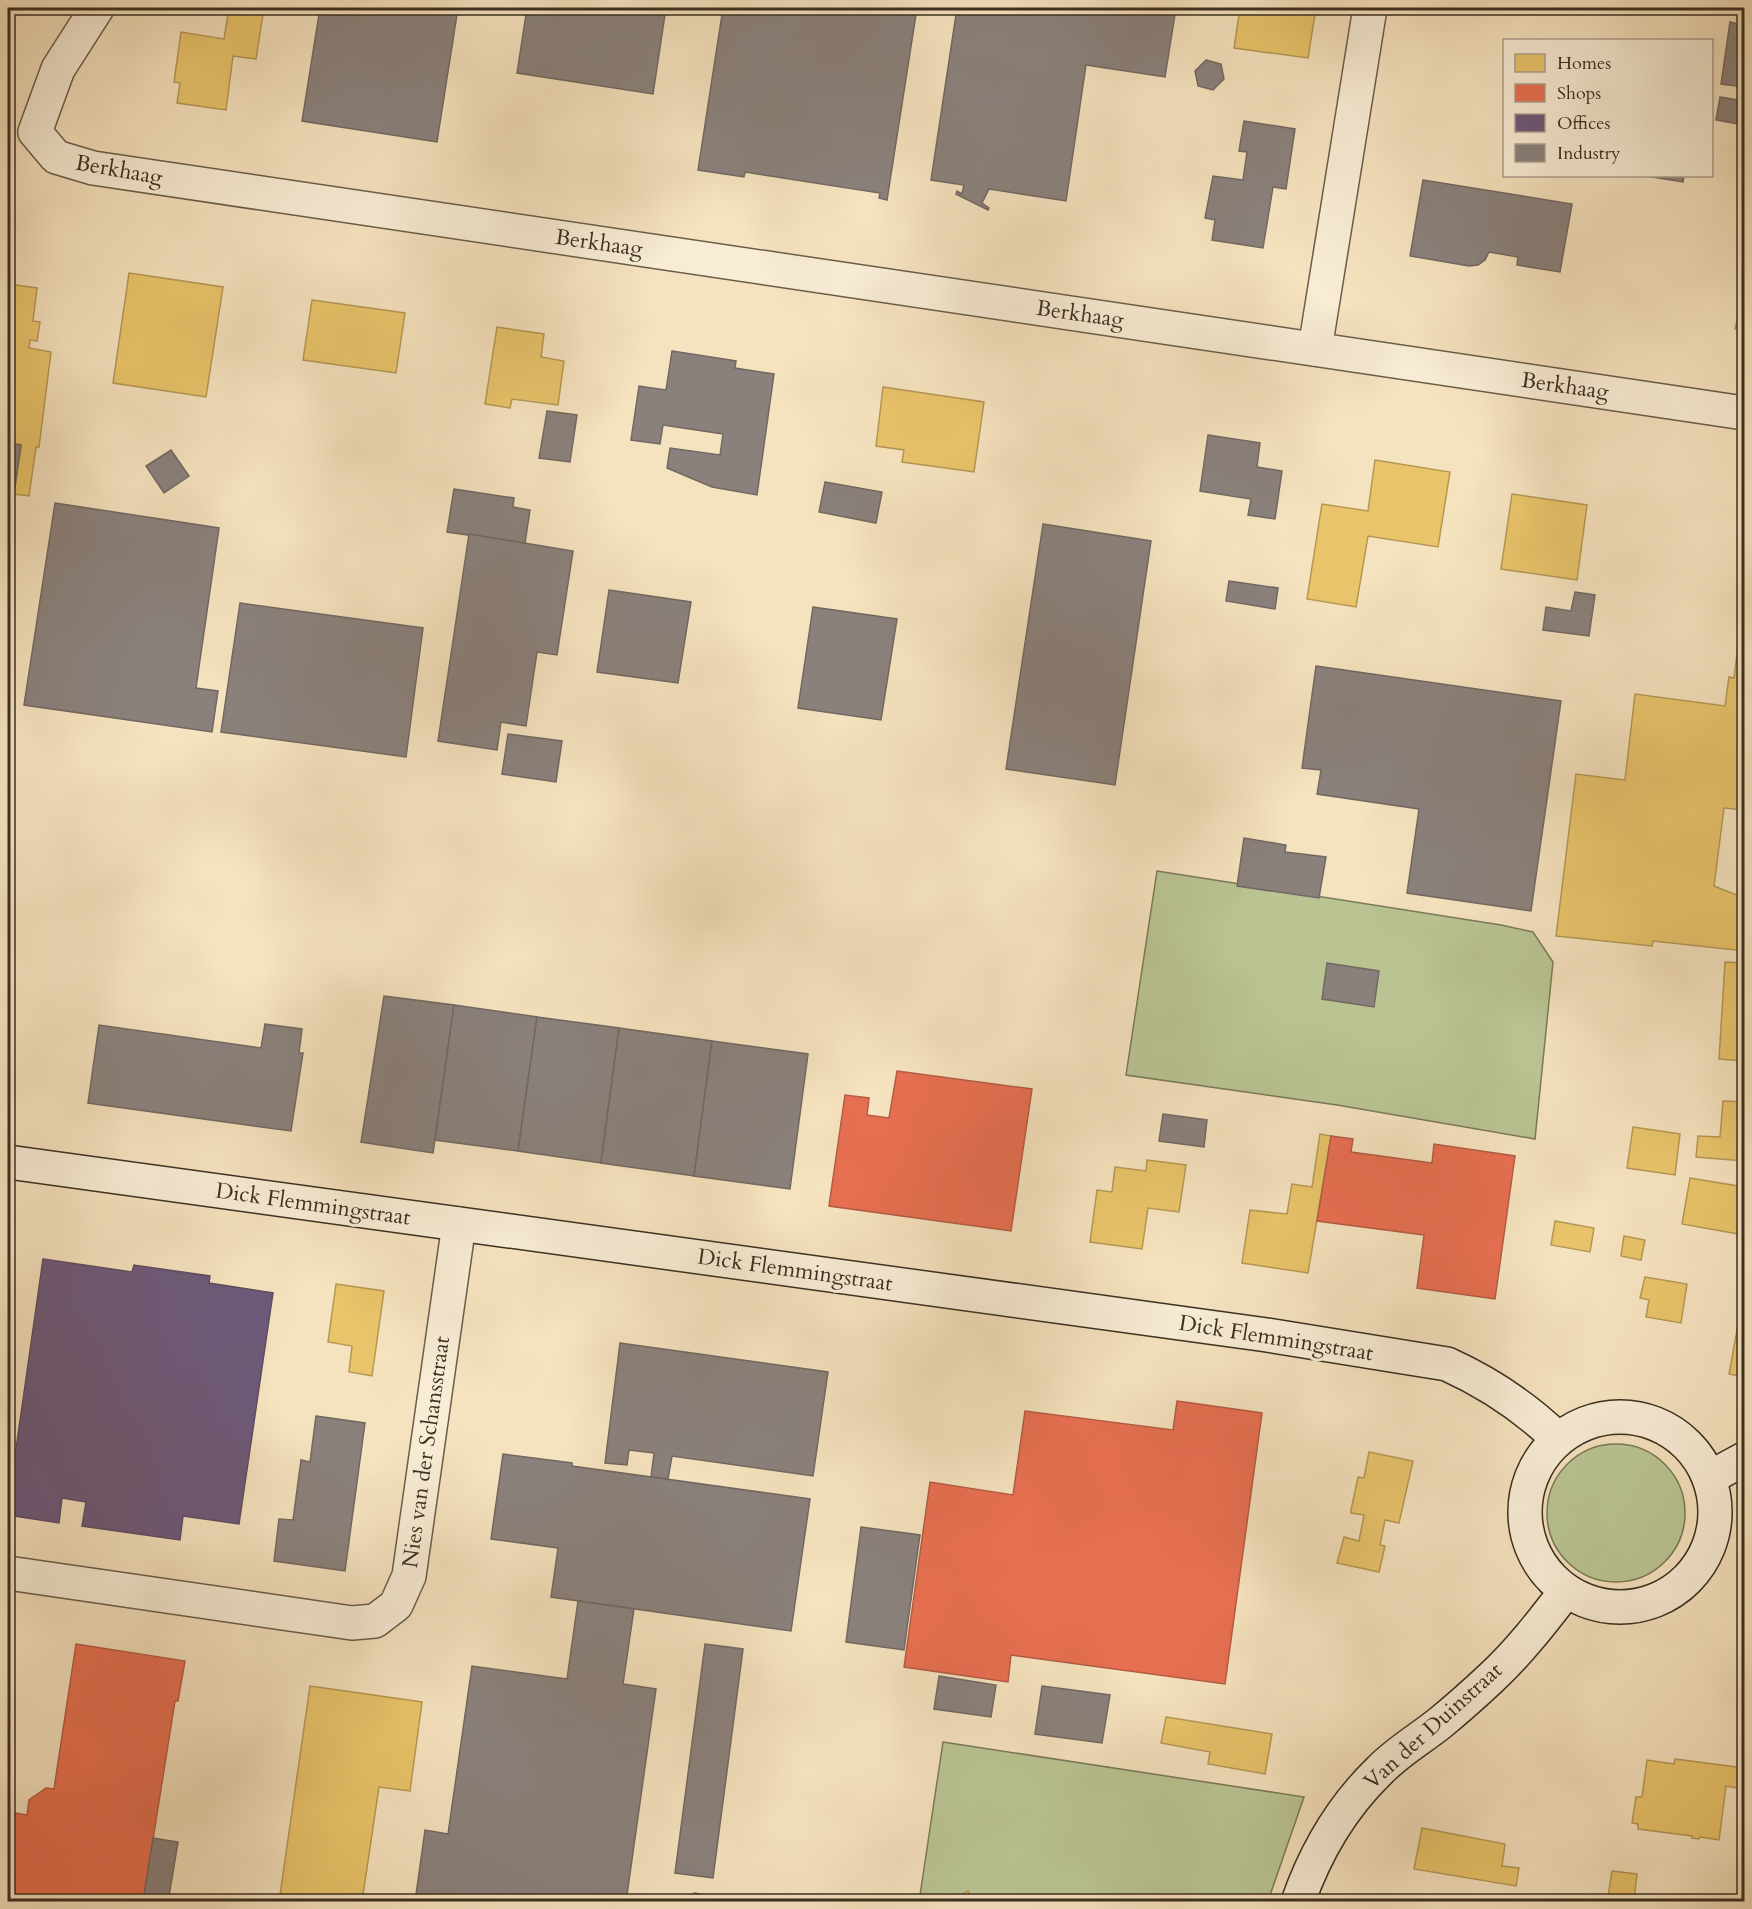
<svg xmlns="http://www.w3.org/2000/svg" width="1752" height="1909" viewBox="0 0 1752 1909" font-family="Cardo,serif">
<rect width="100%" height="100%" fill="#f5e2be"/>
<filter id="stains"><feTurbulence type="fractalNoise" baseFrequency=".00333" numOctaves="4"/><feColorMatrix values="0 0 0 0 .2 0 0 0 0 .09 0 0 0 0 .02 0 0 0 .5 -.17"/></filter>
<radialGradient id="worn" r=".72"><stop offset=".6" stop-color="#630" stop-opacity="0"/><stop offset="1" stop-color="#630" stop-opacity=".3"/></radialGradient>
<!-- green -->
<g fill="#bac493" stroke="#7a7a5a" stroke-width="1.5">
<path d="M 1157,871 L 1501,925 L 1533,932 L 1553,962 L 1535,1139 L 1337,1105 L 1126,1075 Z"/>
<circle cx="1616" cy="1513" r="69"/>
<path d="M 943,1742 L 1304,1797 L 1268,1901 L 919,1902 Z"/>
</g>
<!-- homes -->
<g fill="#e9c46a" stroke="#b59754" stroke-width="1.5">
<path d="M 229,8 L 264,8 L 256,59 L 233,56 L 226,110 L 177,103 L 180,83 L 174,82 L 181,32 L 224,39 Z"/>
<path d="M 1240,8 L 1316,8 L 1308,58 L 1234,48 Z"/>
<path d="M 129,273 L 223,287 L 206,397 L 113,383 Z"/>
<path d="M 8,284 L 37,288 L 33,321 L 40,322 L 37,341 L 30,340 L 29,348 L 51,352 L 39,447 L 36,447 L 29,496 L 14,494 L 21,445 L 8,443 Z"/>
<path d="M 312,300 L 405,313 L 396,373 L 303,360 Z"/>
<path d="M 1739,312 L 1744,313 L 1744,331 L 1735,329 Z"/>
<path d="M 497,327 L 544,334 L 541,357 L 564,361 L 558,405 L 512,399 L 510,408 L 485,404 Z"/>
<path d="M 883,387 L 984,402 L 974,472 L 902,462 L 904,450 L 876,446 Z"/>
<path d="M 1375,460 L 1450,472 L 1438,547 L 1368,536 L 1356,607 L 1307,599 L 1322,504 L 1368,511 Z"/>
<path d="M 1512,494 L 1587,505 L 1577,580 L 1501,569 Z"/>
<path d="M 1741,621 L 1744,622 L 1744,810 L 1724,808 L 1714,886 L 1744,898 L 1744,951 L 1653,941 L 1652,946 L 1556,936 L 1576,774 L 1625,780 L 1635,694 L 1725,706 L 1729,677 L 1734,678 Z"/>
<path d="M 1725,962 L 1744,963 L 1744,1061 L 1719,1059 Z"/>
<path d="M 1723,1101 L 1744,1102 L 1744,1161 L 1696,1157 L 1698,1136 L 1720,1137 Z"/>
<path d="M 1633,1127 L 1680,1134 L 1675,1175 L 1627,1168 Z"/>
<path d="M 1320,1134 L 1331,1136 L 1308,1273 L 1242,1263 L 1250,1210 L 1287,1214 L 1292,1184 L 1312,1187 Z"/>
<path d="M 1147,1160 L 1186,1165 L 1179,1212 L 1148,1208 L 1142,1249 L 1090,1242 L 1097,1190 L 1112,1192 L 1115,1167 L 1146,1171 Z"/>
<path d="M 1690,1178 L 1744,1187 L 1744,1235 L 1682,1224 Z"/>
<path d="M 1555,1221 L 1594,1228 L 1590,1252 L 1551,1245 Z"/>
<path d="M 1624,1236 L 1645,1240 L 1641,1260 L 1621,1256 Z"/>
<path d="M 1645,1277 L 1687,1284 L 1681,1323 L 1646,1317 L 1649,1300 L 1640,1298 Z"/>
<path d="M 336,1284 L 384,1291 L 372,1376 L 349,1372 L 352,1346 L 328,1342 Z"/>
<path d="M 1744,1292 L 1744,1377 L 1729,1374 Z"/>
<path d="M 1369,1452 L 1413,1461 L 1399,1523 L 1385,1520 L 1380,1545 L 1385,1546 L 1379,1572 L 1337,1563 L 1344,1537 L 1359,1541 L 1364,1515 L 1351,1513 L 1351,1510 L 1358,1477 L 1364,1478 Z"/>
<path d="M 310,1686 L 422,1702 L 410,1791 L 379,1787 L 363,1895 L 394,1899 L 394,1902 L 279,1902 Z"/>
<path d="M 1166,1717 L 1272,1734 L 1265,1774 L 1208,1764 L 1210,1752 L 1161,1743 Z"/>
<path d="M 1675,1759 L 1744,1768 L 1744,1789 L 1726,1786 L 1719,1840 L 1700,1837 L 1699,1839 L 1692,1838 L 1692,1836 L 1638,1829 L 1638,1824 L 1632,1823 L 1636,1797 L 1642,1797 L 1647,1760 L 1674,1764 Z"/>
<path d="M 1422,1828 L 1505,1844 L 1502,1866 L 1519,1868 L 1516,1886 L 1414,1869 Z"/>
<path d="M 1612,1871 L 1637,1874 L 1634,1900 L 1608,1897 Z"/>
<path d="M 968,1891 L 975,1902 L 954,1902 L 953,1899 Z"/>
<path d="M 1558,1896 L 1599,1902 L 1557,1902 Z"/>
</g>
<!-- shops -->
<g fill="#e76f51" stroke="#b35c43" stroke-width="1.5">
<path d="M 897,1071 L 1032,1089 L 1011,1231 L 829,1206 L 845,1095 L 869,1098 L 867,1115 L 889,1118 Z"/>
<path d="M 1331,1136 L 1353,1139 L 1351,1152 L 1432,1163 L 1434,1144 L 1515,1156 L 1495,1299 L 1417,1288 L 1424,1235 L 1317,1221 Z"/>
<path d="M 1177,1401 L 1262,1413 L 1225,1684 L 1011,1655 L 1008,1682 L 904,1667 L 930,1482 L 1013,1495 L 1025,1411 L 1173,1430 Z"/>
<path d="M 76,1644 L 185,1661 L 178,1701 L 175,1701 L 143,1902 L 8,1902 L 8,1812 L 27,1815 L 29,1800 L 46,1788 L 54,1789 Z"/>
</g>
<!-- offices -->
<path fill="#6d597a" stroke="#5e4c60" stroke-width="1.5" d="M 43,1259 L 132,1272 L 134,1265 L 210,1276 L 209,1283 L 273,1293 L 239,1524 L 183,1516 L 180,1540 L 82,1526 L 86,1502 L 62,1498 L 59,1523 L 8,1515 L 8,1462 L 14,1463 Z"/>
<!-- industry -->
<g fill="#8a817c" stroke="#726861" stroke-width="1.5">
<path d="M 320,8 L 458,8 L 437,142 L 302,121 Z"/>
<path d="M 527,8 L 666,8 L 653,94 L 517,73 Z"/>
<path d="M 723,8 L 917,8 L 887,200 L 879,198 L 880,193 L 745,172 L 744,177 L 698,170 Z"/>
<path d="M 957,8 L 1176,8 L 1165,77 L 1086,65 L 1066,201 L 989,189 L 982,203 L 989,208 L 988,210 L 956,194 L 957,191 L 962,194 L 964,185 L 931,180 Z"/>
<path d="M 1730,22 L 1744,25 L 1744,87 L 1721,84 Z"/>
<path d="M 1206,60 L 1221,64 L 1224,79 L 1213,90 L 1198,86 L 1195,71 Z"/>
<path d="M 1720,97 L 1744,101 L 1744,125 L 1716,120 Z"/>
<path d="M 1244,121 L 1295,129 L 1286,189 L 1273,187 L 1263,248 L 1212,240 L 1215,220 L 1205,218 L 1213,176 L 1243,180 L 1247,152 L 1239,151 Z"/>
<path d="M 1646,176 L 1684,176 L 1683,182 Z"/>
<path d="M 1423,180 L 1572,204 L 1560,272 L 1517,265 L 1518,257 L 1489,252 L 1485,260 L 1478,265 L 1469,266 L 1410,256 Z"/>
<path d="M 672,351 L 736,361 L 735,368 L 774,374 L 757,495 L 712,487 L 667,468 L 670,448 L 720,455 L 723,434 L 663,425 L 660,444 L 631,440 L 639,386 L 666,390 Z"/>
<path d="M 547,411 L 577,415 L 570,462 L 539,458 Z"/>
<path d="M 1208,435 L 1260,443 L 1257,467 L 1282,471 L 1275,519 L 1248,515 L 1251,499 L 1200,491 Z"/>
<path d="M 8,443 L 21,445 L 14,494 L 8,493 Z"/>
<path d="M 171,450 L 189,476 L 164,493 L 146,466 Z"/>
<path d="M 825,482 L 882,492 L 876,523 L 819,512 Z"/>
<path d="M 454,489 L 514,498 L 513,507 L 530,510 L 525,543 L 447,532 Z"/>
<path d="M 55,503 L 219,528 L 196,688 L 218,691 L 212,732 L 24,705 Z"/>
<path d="M 1043,524 L 1151,541 L 1115,785 L 1006,769 Z"/>
<path d="M 469,534 L 573,551 L 557,655 L 537,652 L 526,726 L 501,722 L 497,750 L 438,741 Z"/>
<path d="M 1229,581 L 1278,588 L 1275,609 L 1226,601 Z"/>
<path d="M 609,590 L 691,602 L 678,683 L 597,672 Z"/>
<path d="M 1575,592 L 1595,595 L 1589,636 L 1543,630 L 1546,607 L 1571,611 Z"/>
<path d="M 240,603 L 423,628 L 406,757 L 221,732 Z"/>
<path d="M 813,607 L 897,619 L 881,720 L 798,708 Z"/>
<path d="M 1316,666 L 1561,701 L 1531,911 L 1407,893 L 1419,809 L 1317,794 L 1321,770 L 1302,768 Z"/>
<path d="M 508,734 L 562,741 L 556,782 L 502,774 Z"/>
<path d="M 1244,838 L 1286,845 L 1285,852 L 1326,857 L 1319,898 L 1237,886 Z"/>
<path d="M 1327,963 L 1379,971 L 1374,1007 L 1322,999 Z"/>
<path d="M 384,996 L 454,1005 L 433,1153 L 361,1142 Z"/>
<path d="M 454,1005 L 537,1017 L 518,1151 L 435,1140 Z"/>
<path d="M 537,1017 L 619,1028 L 601,1163 L 518,1151 Z"/>
<path d="M 265,1024 L 302,1029 L 299,1053 L 303,1053 L 291,1131 L 88,1103 L 99,1025 L 261,1048 Z"/>
<path d="M 619,1028 L 712,1041 L 694,1176 L 601,1163 Z"/>
<path d="M 712,1041 L 808,1054 L 790,1189 L 694,1176 Z"/>
<path d="M 1163,1114 L 1207,1120 L 1204,1147 L 1159,1141 Z"/>
<path d="M 620,1343 L 828,1372 L 813,1476 L 672,1456 L 668,1479 L 651,1477 L 654,1453 L 629,1450 L 627,1465 L 605,1463 Z"/>
<path d="M 316,1416 L 365,1423 L 345,1571 L 274,1561 L 279,1519 L 293,1520 L 301,1460 L 310,1462 Z"/>
<path d="M 503,1454 L 572,1463 L 572,1466 L 810,1499 L 791,1631 L 551,1597 L 558,1548 L 491,1539 Z"/>
<path d="M 861,1527 L 920,1535 L 904,1650 L 846,1642 Z"/>
<path d="M 578,1601 L 634,1609 L 623,1684 L 656,1689 L 626,1902 L 415,1902 L 425,1830 L 448,1834 L 472,1666 L 567,1679 Z"/>
<path d="M 705,1644 L 743,1649 L 713,1878 L 675,1873 Z"/>
<path d="M 939,1676 L 996,1685 L 991,1717 L 934,1709 Z"/>
<path d="M 1042,1686 L 1110,1695 L 1102,1743 L 1035,1734 Z"/>
<path d="M 153,1838 L 178,1842 L 168,1902 L 143,1902 Z"/>
<path d="M 694,1893 L 751,1902 L 693,1902 Z"/>
</g>
<g fill="none" stroke-linecap="round" stroke-linejoin="round">
<!-- street casing -->
<g stroke="#6a5c49" stroke-width="36">
<g id="street">
<path d="M 97,8 L 58,69 L 35,132 L 56,157 L 93,168 L 1744,413"/>
<path d="M 1315,349 L 1370,8"/>
<path d="M 8,1573 L 352,1623 L 375,1621 L 396,1605 L 409,1576 L 459,1224"/>
</g>
</g>
<!-- secondary casing -->
<g stroke="#3b2f22" stroke-width="36">
<g id="secondary">
<path d="M 8,1162 L 1267,1335 L 1447,1364 C 1489,1383 1525,1407 1558,1439"/>
<circle cx="1620" cy="1512" r="95"/>
<path d="M 1709,1478 L 1744,1459"/>
<path d="M 1298,1902 C 1315,1853 1342,1807 1379,1771 C 1397,1752 1420,1739 1440,1723 C 1457,1709 1475,1693 1491,1678 C 1519,1652 1543,1621 1566,1591"/>
</g>
</g>
<!-- street -->
<use href="#street" stroke="#f8ecd5" stroke-width="33"/>
<!-- secondary -->
<use href="#secondary" stroke="#f8ecd5" stroke-width="33"/>
</g>
<g text-anchor="middle" dominant-baseline="central" stroke-width="6" stroke-linejoin="round" paint-order="stroke">
<!-- street labels -->
<g font-size="22" fill="#3b2f22" stroke="#f8ecd5">
<text transform="translate(119 170) rotate(10)">Berkhaag</text>
<text transform="translate(599 243) rotate(8)">Berkhaag</text>
<text transform="translate(1080 314) rotate(8)">Berkhaag</text>
<text transform="translate(1565 386) rotate(8)">Berkhaag</text>
<text transform="translate(313 1204) rotate(8)">Dick Flemmingstraat</text>
<text transform="translate(795 1270) rotate(8)">Dick Flemmingstraat</text>
<text transform="translate(1276 1338) rotate(9)">Dick Flemmingstraat</text>
<text transform="translate(426 1452) rotate(-82)">Nies van der Schansstraat</text>
<text transform="translate(1433 1726) rotate(-42)">Van der Duinstraat</text>
</g>
</g>
<!-- margin -->
<rect width="1752" height="1909" fill="none" stroke="#f5e2be" stroke-width="30"/>
<rect x="9" y="9" width="1734" height="1891" fill="none" stroke="#3b2f22" stroke-width="3"/>
<rect x="15" y="15" width="1722" height="1879" fill="none" stroke="#3b2f22" stroke-width="1.5"/>
<!-- legend -->
<rect x="1503" y="39" width="210" height="138" fill="#f8ecd5" stroke="#aca08d" stroke-width="1.5"/>
<rect x="1515" y="54" width="30" height="18" fill="#e9c46a" stroke="#aca08d" stroke-width="1.5"/>
<text x="1557" y="69" font-size="18" fill="#3b2f22">Homes</text>
<rect x="1515" y="84" width="30" height="18" fill="#e76f51" stroke="#aca08d" stroke-width="1.5"/>
<text x="1557" y="99" font-size="18" fill="#3b2f22">Shops</text>
<rect x="1515" y="114" width="30" height="18" fill="#6d597a" stroke="#aca08d" stroke-width="1.5"/>
<text x="1557" y="129" font-size="18" fill="#3b2f22">Offices</text>
<rect x="1515" y="144" width="30" height="18" fill="#8a817c" stroke="#aca08d" stroke-width="1.5"/>
<text x="1557" y="159" font-size="18" fill="#3b2f22">Industry</text>
<rect width="100%" height="100%" filter="url(#stains)"/>
<rect width="100%" height="100%" fill="url(#worn)"/>
</svg>
